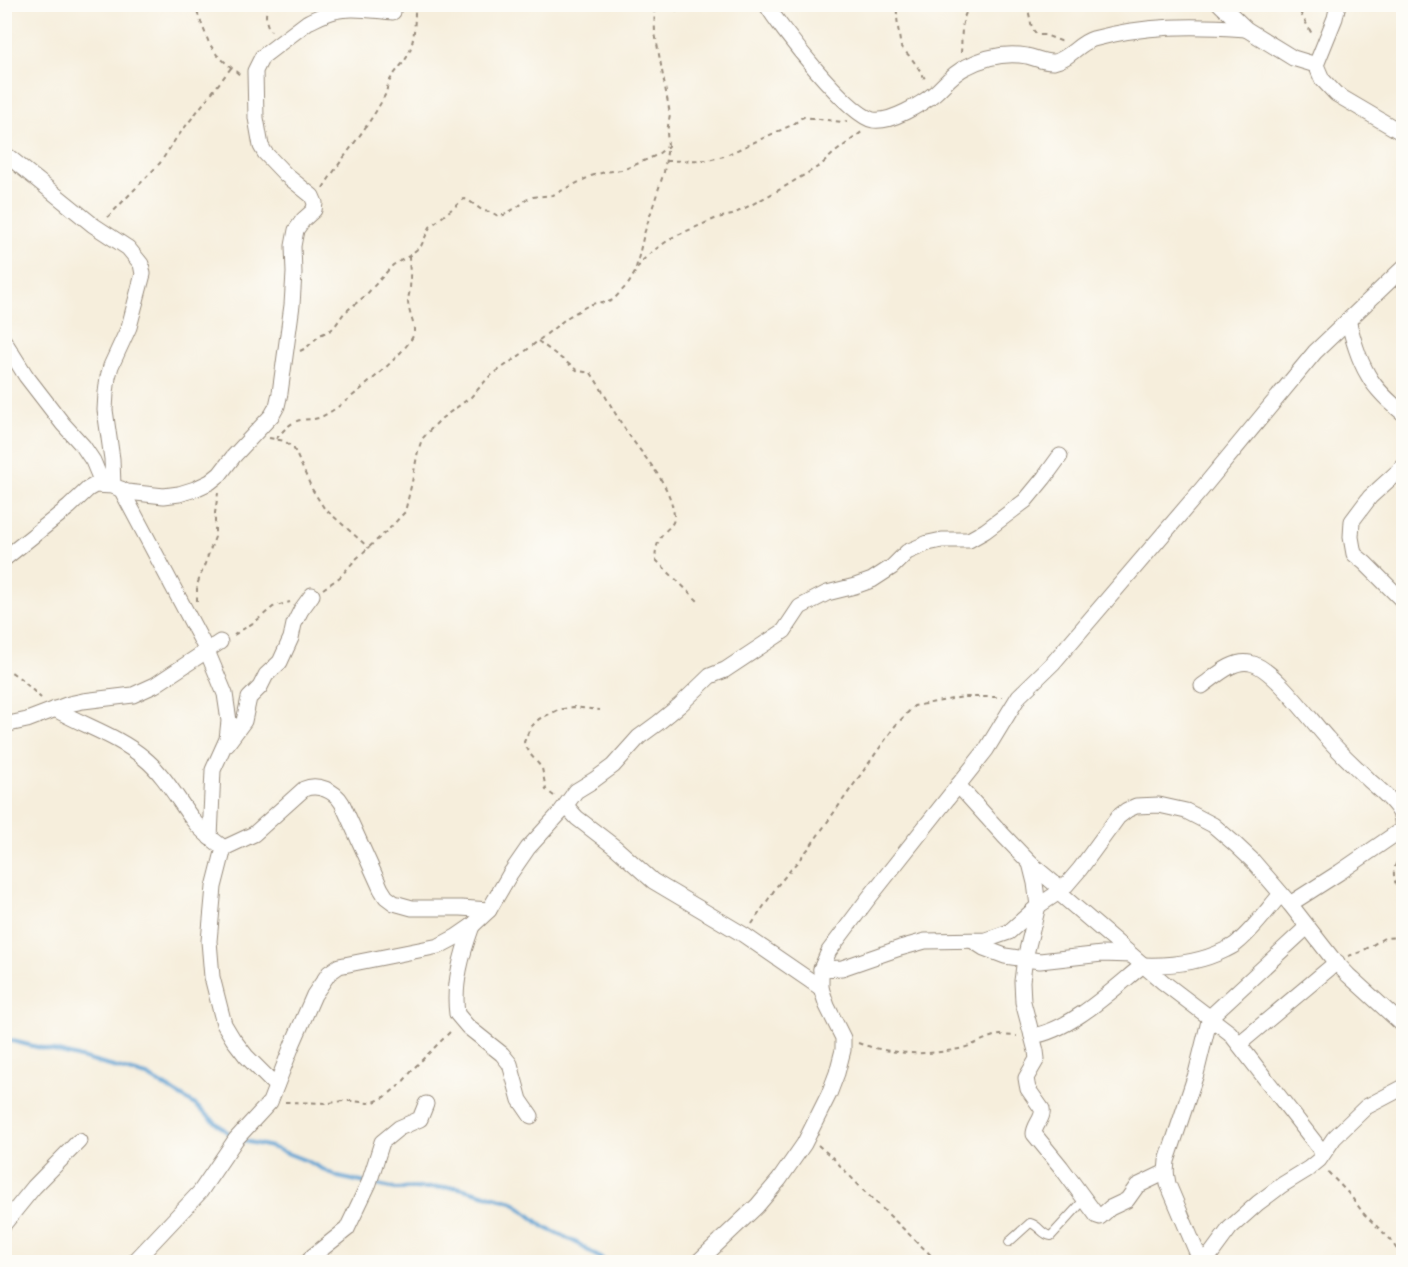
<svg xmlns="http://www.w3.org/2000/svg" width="1408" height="1267" viewBox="0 0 1408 1267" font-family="'Indie Flower',sans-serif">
<rect width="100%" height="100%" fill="#fdfcf7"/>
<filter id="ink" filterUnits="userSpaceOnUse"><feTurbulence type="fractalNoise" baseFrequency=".0167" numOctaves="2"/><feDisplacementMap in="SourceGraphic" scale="12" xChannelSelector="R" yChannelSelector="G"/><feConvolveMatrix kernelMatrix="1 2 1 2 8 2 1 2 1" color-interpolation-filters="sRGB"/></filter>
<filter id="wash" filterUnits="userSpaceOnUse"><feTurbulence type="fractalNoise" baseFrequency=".008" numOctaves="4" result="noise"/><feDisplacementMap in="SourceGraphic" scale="24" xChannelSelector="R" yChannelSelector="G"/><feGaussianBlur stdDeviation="1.35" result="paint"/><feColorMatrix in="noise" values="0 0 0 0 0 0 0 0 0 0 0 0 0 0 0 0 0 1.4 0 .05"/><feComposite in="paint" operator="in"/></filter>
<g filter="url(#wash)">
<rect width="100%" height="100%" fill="#f6eedc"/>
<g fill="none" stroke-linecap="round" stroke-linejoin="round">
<!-- stream -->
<g stroke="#5da0d1" stroke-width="4">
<path d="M 4,1039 L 62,1053 L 147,1076 L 194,1104 L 233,1137"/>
<path d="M 240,1140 L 271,1147 L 307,1161 L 338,1177 L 366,1183"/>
<path d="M 373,1184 L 396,1189 L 456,1187 L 513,1202 L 544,1227 L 575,1242 L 606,1262"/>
</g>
</g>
</g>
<g filter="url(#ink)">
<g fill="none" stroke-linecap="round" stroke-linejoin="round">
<!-- service casing -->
<g stroke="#988c7d" stroke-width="10">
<path id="service" d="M 1009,1242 L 1030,1223 C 1039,1225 1042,1235 1051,1236 L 1085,1199"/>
</g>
<!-- minor casing -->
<g stroke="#988c7d" stroke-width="17">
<g id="minor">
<path d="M 766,4 C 780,28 848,115 873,120 C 890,123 922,104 935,93 C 945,84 953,73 966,67 C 985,57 1005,52 1027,56 C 1036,58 1045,63 1054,62 C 1069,59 1079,43 1093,39 C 1145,25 1193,25 1246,29"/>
<path d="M 1220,4 L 1246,29 L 1293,58 L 1316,65"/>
<path d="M 1338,4 L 1335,18 L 1316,65 L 1322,79 L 1336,94 L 1404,134"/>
<path d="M 4,153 L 93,225 L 128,248 L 141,264 L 143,274 L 129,327 L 111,366 L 108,377 L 106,393 L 105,410 L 112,459 L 113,486"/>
<path d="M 1348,320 C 1353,339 1358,358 1368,375 C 1376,390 1391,403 1404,414"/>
<path d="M 4,341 L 26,376 L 63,424 L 83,446 L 93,461 L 103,485"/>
<path d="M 1404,466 L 1370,497 L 1352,521 L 1351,537 L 1354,554 L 1365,563 L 1404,602"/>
<path d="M 121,489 L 207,651 L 225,694 L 229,721 L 227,739 L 213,770 L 210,838"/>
<path d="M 4,559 L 69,507 L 88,489 L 95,485 L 113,486 L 127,492 L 164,496 L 179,494 L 195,489 L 210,482 L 220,474 L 233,457 L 272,415 L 277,406 L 280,393 L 292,305 L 294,273 L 293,246 L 296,230 L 303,220 L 314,210 L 315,203 L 312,196 L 286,175 L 265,153 L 261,146 L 256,118 L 255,71 L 262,57 L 308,22 C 317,18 326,13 335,11 C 351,6 376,11 393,12"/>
<path d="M 1202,686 C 1215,677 1233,659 1250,663 C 1273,667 1311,721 1328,739 C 1341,754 1356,767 1370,781 C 1380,790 1392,799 1399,811 C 1402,816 1402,822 1403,828"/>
<path d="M 55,709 C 84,726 118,736 144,758 C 164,774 178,800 193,820 C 201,831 213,840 224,848 L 254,834 L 304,789 C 318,783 335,791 342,803 L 381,889 L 386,897 L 394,903 L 412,908 L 461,908 L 489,910"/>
<path d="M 4,725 L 27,720 L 69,704 L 83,701 L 133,695 L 155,685 L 220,642"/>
<path d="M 227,744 L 244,721 L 249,698 L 260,687 L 266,675 L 280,662 L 291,638 L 294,624 L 301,610 L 312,595"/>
<path d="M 958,785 L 1004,836 L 1030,863 L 1062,890"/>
<path d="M 566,806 L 577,818 L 616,848 L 653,881 L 744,935 L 821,988"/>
<path d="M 224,848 L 214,887 L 209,941 L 212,977 L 224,1024 L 233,1039 L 246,1056 L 276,1086"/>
<path d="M 1030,863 L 1035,883 L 1038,906 L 1025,958 L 1022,981 L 1023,1002 L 1036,1051 L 1037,1059 L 1026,1078 L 1027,1084 L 1028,1089 L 1042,1109 C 1044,1118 1034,1125 1034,1134 L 1061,1167 L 1097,1216 L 1100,1217 L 1110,1208 L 1127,1200 L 1137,1186 L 1166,1172"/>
<path d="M 1059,893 L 1163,982 L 1230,1033 L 1323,1153"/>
<path d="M 1290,904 L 1340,872 L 1404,828"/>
<path d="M 472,926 C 462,954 453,984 457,1014 L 468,1027 L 502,1054 L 510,1064 L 520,1100 L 531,1116"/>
<path d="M 973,941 L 984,948 L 1005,956 L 1040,961 L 1102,954 L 1131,955"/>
<path d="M 821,969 L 842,968 L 900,948 L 925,941 L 986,940 L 1009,932 L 1038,906 L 1062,890 L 1080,869 L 1118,817 L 1127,810 L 1136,806 L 1159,805 L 1186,811 L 1213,825 L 1235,844 L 1253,861 L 1290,904 L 1332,958 L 1348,975 L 1404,1026"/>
<path d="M 1032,1036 C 1070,1031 1113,989 1143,965 C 1171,966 1199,963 1225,950 C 1229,948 1234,946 1237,943 C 1254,929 1267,910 1281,894"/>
<path d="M 1239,1044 L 1337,962"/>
<path d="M 4,1224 L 34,1187 L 79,1141"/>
<path d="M 134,1262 L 200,1192 L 236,1139 L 270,1102 L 293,1043 L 314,995 L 329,973 L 339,966 L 439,946 L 456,937 L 472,926 L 489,910 L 510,874 L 528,848 L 560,813 L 576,791 L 594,780 L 613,766 L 639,737 L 658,723 L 680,705 L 710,676 L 725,670 L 784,631 L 800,607 L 827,593 L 855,586 L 872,580 L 892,567 L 907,552 L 928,543 L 942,540 L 969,540 L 985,531 L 1025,501 L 1044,478 L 1060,456"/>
<path d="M 308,1262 L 313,1256 L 347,1229 L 369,1183 L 382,1142 L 399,1128 L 420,1119 L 426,1104"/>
<path d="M 698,1262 L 757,1206 L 779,1180 L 804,1144 L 829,1094 L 837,1073 L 843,1050 L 843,1038 L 827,1006 L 821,988 L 821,969 L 829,951 L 868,899 L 986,750 L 1019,696 L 1053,663 L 1201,490 L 1315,352 L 1404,267"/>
<path d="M 1201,1262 L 1168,1184 L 1166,1172 L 1167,1161 L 1196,1074 L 1210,1017 L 1307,927"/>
<path d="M 1205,1262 L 1230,1228 L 1258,1203 L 1282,1185 L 1308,1169 L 1319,1160 L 1334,1138 L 1366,1107 L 1404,1087"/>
</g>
</g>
<!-- path -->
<g stroke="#988c7d" stroke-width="2" stroke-dasharray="4.5 4.5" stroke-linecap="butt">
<path d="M 194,4 L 209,43 L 217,55 L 241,76"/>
<path d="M 268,4 C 265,14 265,24 271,31"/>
<path d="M 659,4 C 676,13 680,12 697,4"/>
<path d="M 1027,4 L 1032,28 L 1037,35 L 1045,35 L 1063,42"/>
<path d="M 1298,4 L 1301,14 L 1312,34"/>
<path d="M 897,10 C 896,14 900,44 901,47 C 904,51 908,54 911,58 C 917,65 922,74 927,82"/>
<path d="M 789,11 L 795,4"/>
<path d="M 961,53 C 962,42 960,17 969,9 C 971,7 976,5 978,4"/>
<path d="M 666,161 L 708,160 L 724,156 L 794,124 L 801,118 L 804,117 L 842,122 L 847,121"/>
<path d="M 323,188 C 342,157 369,127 385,95 C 387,91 387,86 389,82 C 394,72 403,65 408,55 C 415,40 415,21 415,4"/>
<path d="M 108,217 L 160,163 L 175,140 L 231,68"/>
<path d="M 636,268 L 644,234 L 664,172 L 668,146 L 667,132 L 670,114 L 655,33 L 654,4"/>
<path d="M 538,341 L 578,371 L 591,373 C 604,392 614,413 627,432 C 644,458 670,482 674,515 C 675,525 668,527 663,534 C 658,540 654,552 656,560 L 700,603"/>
<path d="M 300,351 L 306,348 L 320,335 L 331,330 L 335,326 L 344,313 L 365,296 L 393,265 L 409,256 L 421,246 L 430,227 L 464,199 L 468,200 L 483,211 L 491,212 L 498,216 L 504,215 L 519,206 L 526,200 L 533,197 L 553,195 L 591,176 L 605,172 L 621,170 L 630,167 L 657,155 L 668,146"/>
<path d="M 269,438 L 285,441 L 294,449 L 312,489 L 324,508 L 369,548"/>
<path d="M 276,439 C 283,431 290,422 301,420 C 309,419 316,420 323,416 C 341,408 411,350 414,333 C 415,323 408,312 408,301 C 408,297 410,292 410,288 C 411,278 409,266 409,256"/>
<path d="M 323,589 L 340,577 L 356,559 L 389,529 L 405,512 L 412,482 L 418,451 L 422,439 L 432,428 L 442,418 L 471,397 L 489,377 L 523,353 L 568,317 L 589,305 L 599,302 L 606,303 L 613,300 L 629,283 L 641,262 L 653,251 L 673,237 L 717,218 L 732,215 L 779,190 L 821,165 L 834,153 L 863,131"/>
<path d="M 197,601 L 197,585 L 215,537 L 215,513 L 218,493"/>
<path d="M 234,635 L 256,621 L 273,607 L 290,602"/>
<path d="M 4,667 L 21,679 L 41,698"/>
<path d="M 554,796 L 546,790 L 542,768 L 530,754 L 524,742 L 530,728 L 539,719 L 558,710 L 573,707 L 600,710"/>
<path d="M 1402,846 C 1402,855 1396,861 1394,870 C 1393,881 1398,890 1404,899"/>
<path d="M 752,924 L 777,886 L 809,848 L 895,726 L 914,706 L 963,697 L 1002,697"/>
<path d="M 1348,956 L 1361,952 L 1384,938 L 1404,937"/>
<path d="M 858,1043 C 892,1055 929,1056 963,1048 C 974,1045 983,1039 994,1036 C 1001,1034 1009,1036 1017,1036"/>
<path d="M 285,1102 L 330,1103 L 343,1101 L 354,1101 L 368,1103 L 374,1102 L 385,1097 L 401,1084 L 416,1066 L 451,1031"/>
<path d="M 818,1145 L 833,1158 L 864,1191 L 938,1262"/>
<path d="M 1328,1172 L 1350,1195 L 1364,1214 L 1390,1239 L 1404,1260"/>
</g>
<!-- service -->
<use href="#service" stroke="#fff" stroke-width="8"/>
<!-- minor -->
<use href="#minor" stroke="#fff" stroke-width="15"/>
</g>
</g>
<!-- margin -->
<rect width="1408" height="1267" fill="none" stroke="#fdfcf7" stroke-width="24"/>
</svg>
